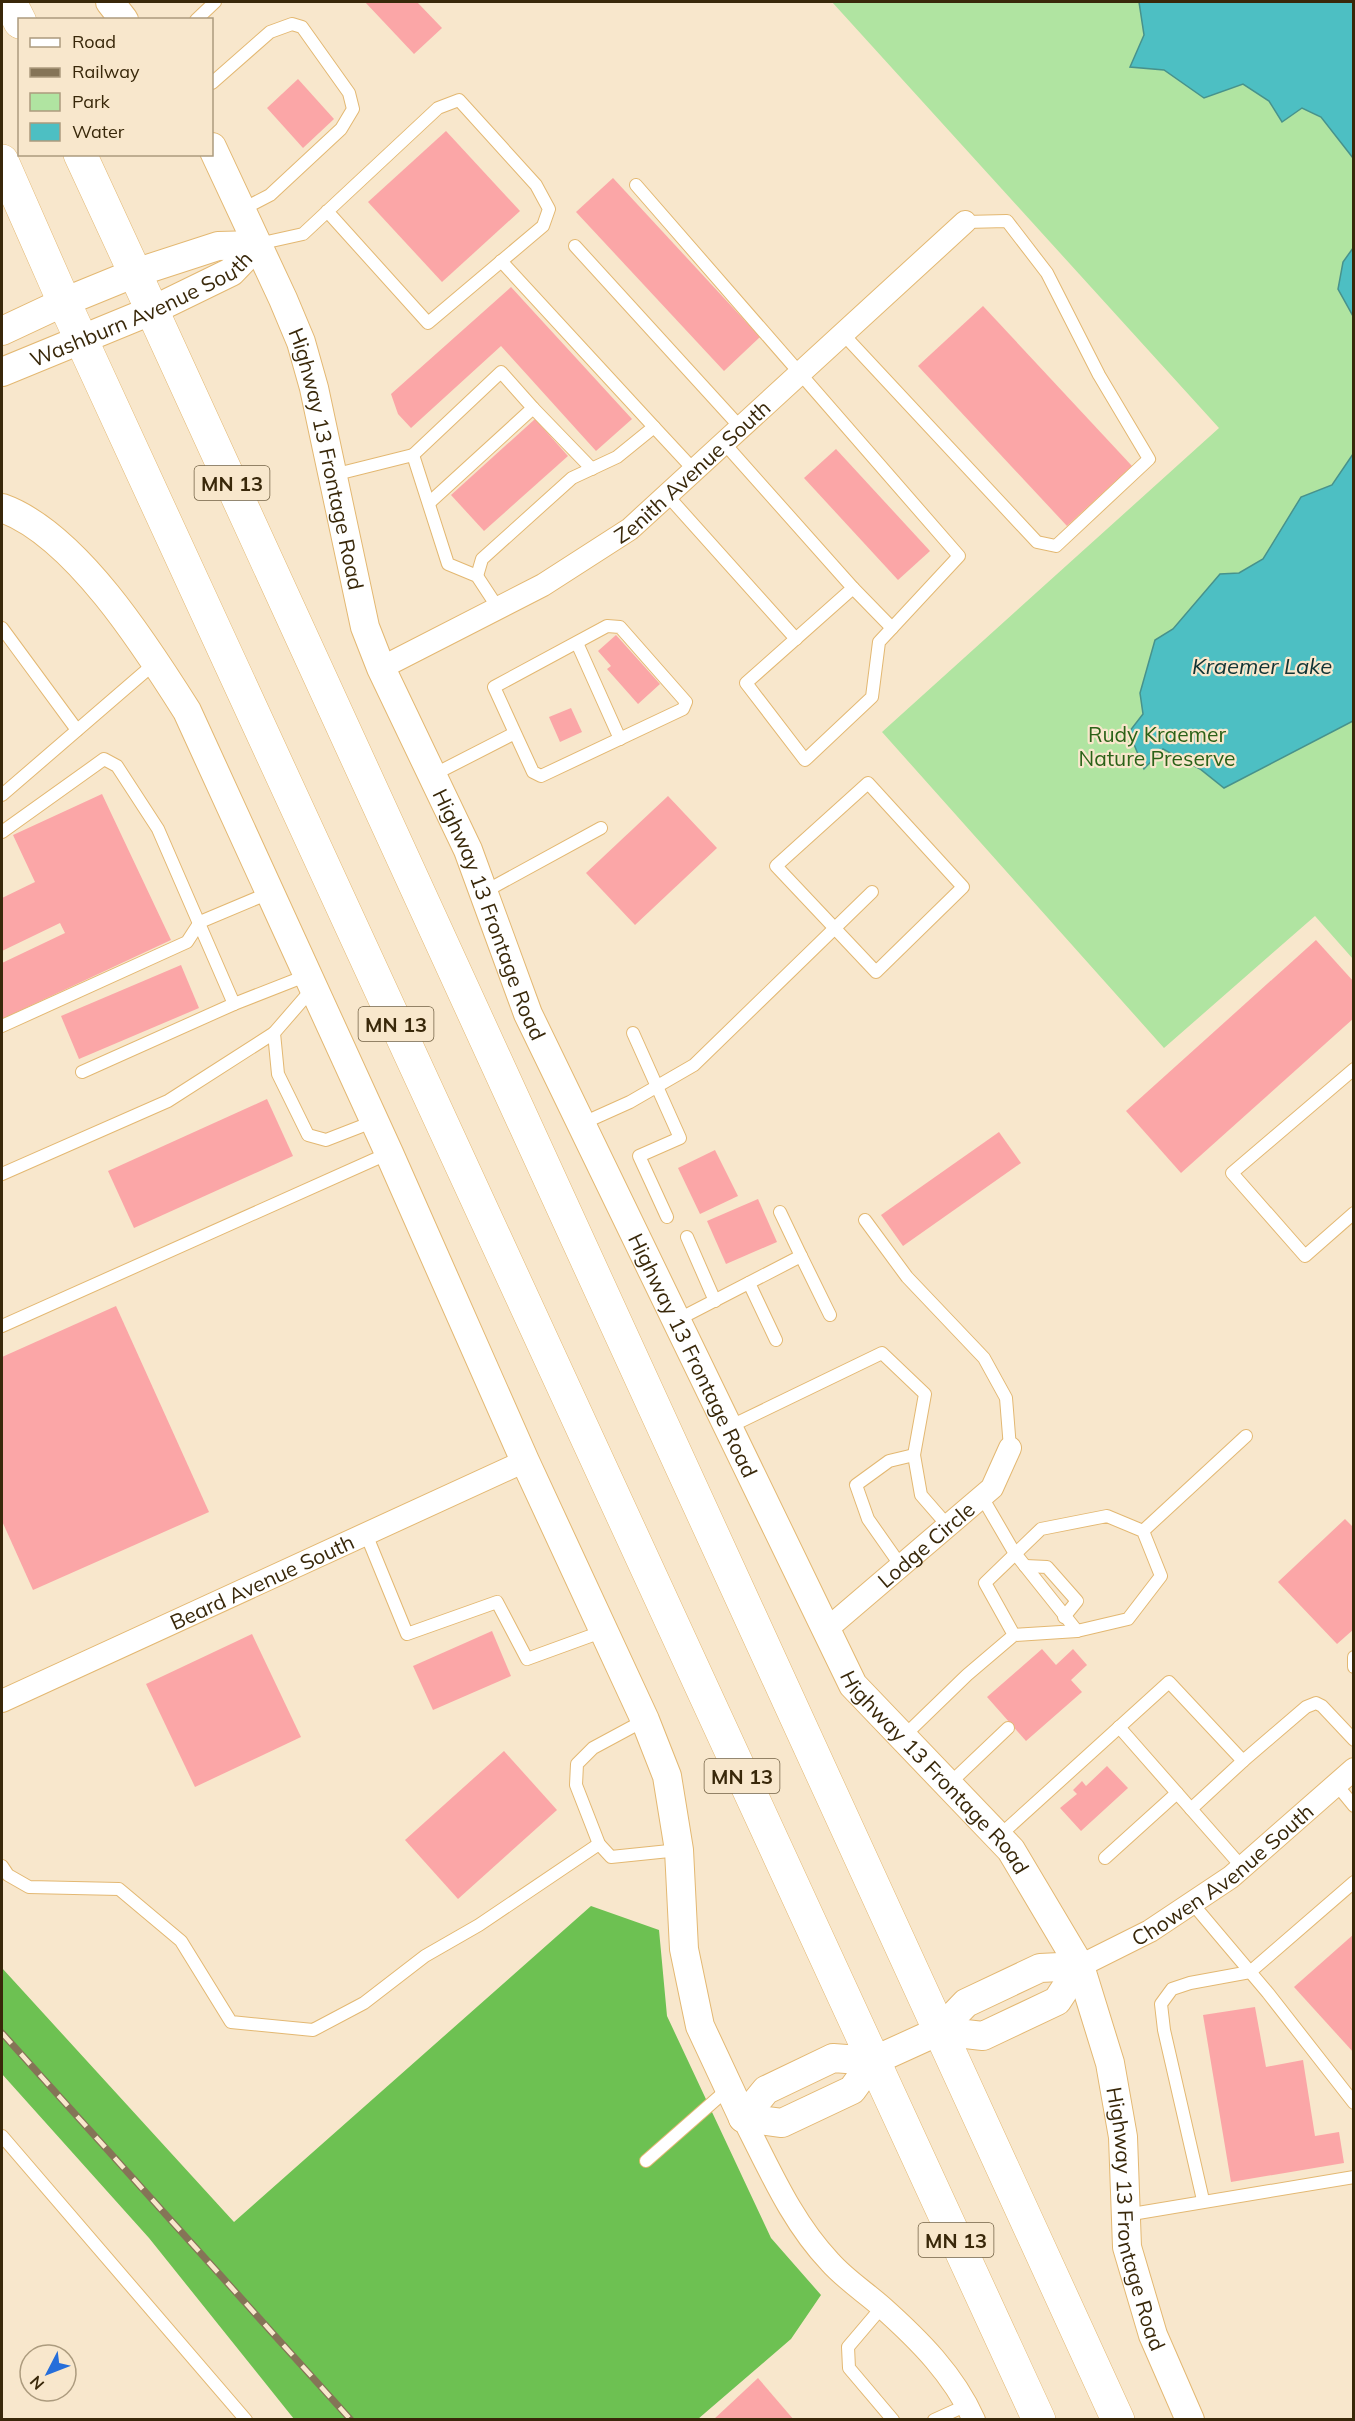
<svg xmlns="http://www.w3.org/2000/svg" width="1355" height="2421" viewBox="0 0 1355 2421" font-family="Mulish,sans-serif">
<rect width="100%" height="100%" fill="#f8e7cc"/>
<!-- green -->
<path fill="#b0e4a1" d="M 832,2 L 1353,2 L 1353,959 L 1315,916 L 1164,1048 L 882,732 L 1219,428 Z"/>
<!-- forest -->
<path fill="#6dc152" d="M 591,1906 L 659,1930 L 667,2016 L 771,2238 L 821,2295 L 791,2339 L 698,2419 L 294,2419 L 149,2238 L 2,2074 L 2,1968 L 234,2222 Z"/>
<!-- water -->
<g fill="#4dbfc3" stroke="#47928c" stroke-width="1.5">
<path d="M 1139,2 L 1353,2 L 1353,158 L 1321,117 L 1302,108 L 1282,122 L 1269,101 L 1243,84 L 1204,98 L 1164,70 L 1130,67 L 1144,35 Z"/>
<path d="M 1353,248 L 1353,316 L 1338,289 L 1343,262 Z"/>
<path d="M 1353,454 L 1353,721 L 1224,788 L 1200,769 L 1163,749 L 1144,769 L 1129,732 L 1143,714 L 1140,693 L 1155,640 L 1173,629 L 1220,574 L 1239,573 L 1263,559 L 1301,497 L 1332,485 Z"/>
</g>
<!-- building -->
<g fill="#fba6a7">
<path d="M 365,2 L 417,2 L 442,28 L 414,54 Z"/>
<path d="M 298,79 L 334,119 L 303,148 L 267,108 Z"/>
<path d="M 446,131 L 520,211 L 442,282 L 368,202 Z"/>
<path d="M 613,178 L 760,337 L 724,371 L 576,212 Z"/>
<path d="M 511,287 L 632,419 L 596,451 L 501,346 L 411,428 L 398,414 L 391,394 Z"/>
<path d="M 983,306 L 1132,466 L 1067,526 L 918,366 Z"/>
<path d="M 535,419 L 568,456 L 484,531 L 451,495 Z"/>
<path d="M 836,449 L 930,551 L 898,580 L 804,478 Z"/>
<path d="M 616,635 L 660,684 L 638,704 L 607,669 L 611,666 L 598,651 Z"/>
<path d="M 571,708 L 582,732 L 560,742 L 549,717 Z"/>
<path d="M 102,794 L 171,940 L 2,1019 L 2,963 L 65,933 L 60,923 L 2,951 L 2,898 L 35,882 L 13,835 Z"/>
<path d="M 668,796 L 717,848 L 635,925 L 586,873 Z"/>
<path d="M 1316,940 L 1354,982 L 1354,1018 L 1181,1173 L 1126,1111 Z"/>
<path d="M 181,965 L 199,1008 L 79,1059 L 61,1016 Z"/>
<path d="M 267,1099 L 293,1156 L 134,1228 L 108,1171 Z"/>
<path d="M 999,1132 L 1021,1163 L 903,1246 L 881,1215 Z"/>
<path d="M 715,1150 L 738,1196 L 700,1214 L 678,1168 Z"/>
<path d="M 758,1199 L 777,1242 L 726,1264 L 707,1221 Z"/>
<path d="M 116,1306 L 209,1512 L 33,1590 L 2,1521 L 2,1357 Z"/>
<path d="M 1345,1519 L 1354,1528 L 1354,1629 L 1337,1644 L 1278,1582 Z"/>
<path d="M 492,1631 L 511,1676 L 433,1710 L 413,1666 Z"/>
<path d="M 252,1634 L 301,1737 L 195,1787 L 146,1684 Z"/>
<path d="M 1042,1649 L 1056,1665 L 1073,1649 L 1087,1665 L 1071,1680 L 1082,1692 L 1026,1741 L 987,1697 Z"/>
<path d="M 504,1751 L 557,1810 L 458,1899 L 405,1840 Z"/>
<path d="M 1107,1766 L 1128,1788 L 1081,1831 L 1060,1808 L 1077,1794 L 1073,1790 L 1082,1781 L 1086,1786 Z"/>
<path d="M 1354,1934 L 1354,2053 L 1294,1987 Z"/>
<path d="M 1255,2007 L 1266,2067 L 1303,2060 L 1315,2136 L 1339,2132 L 1344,2163 L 1231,2182 L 1203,2015 Z"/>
<path d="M 758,2378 L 794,2420 L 713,2420 Z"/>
</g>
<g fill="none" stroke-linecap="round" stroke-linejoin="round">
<!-- service casing -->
<g stroke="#e3b872" stroke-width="14">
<g id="service">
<path d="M 196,20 L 215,2"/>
<path d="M 212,83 L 270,32 L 292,24 L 302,27 L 349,93 L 353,109 L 341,129 L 270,195 L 241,210"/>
<path d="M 636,185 L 959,556 L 879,642 L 872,697 L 805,760 L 746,683 L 853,588 L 724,443"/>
<path d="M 258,244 L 303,234 L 438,108 L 459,100 L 536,185 L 549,209 L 543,226 L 428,323 L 327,211"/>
<path d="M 575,246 L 741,428"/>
<path d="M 501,261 L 654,427"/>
<path d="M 843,334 L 1037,542 L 1056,546 L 1149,459 L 1099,375 L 1047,273 L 1007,221 L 965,222"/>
<path d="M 533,408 L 592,469"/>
<path d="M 413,455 L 501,372 L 533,408 L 429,503"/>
<path d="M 333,475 L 413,455 L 448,564 L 477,576 L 498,608"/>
<path d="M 667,495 L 796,639"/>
<path d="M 477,576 L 482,559 L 572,478 L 617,457 L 654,427 L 694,470"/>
<path d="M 853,588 L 892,628"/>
<path d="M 2,628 L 77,730"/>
<path d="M 577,643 L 620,739"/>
<path d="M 433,775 L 515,733 L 533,772 L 541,776 L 683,709 L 686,702 L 620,627 L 607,626 L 494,687 L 515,733"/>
<path d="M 868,783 L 963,887 L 876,972 L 776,866 Z"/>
<path d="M 2,795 L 155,663"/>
<path d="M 2,832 L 104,759 L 117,766 L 158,829 L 234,1004 L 308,975"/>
<path d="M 484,892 L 601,828"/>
<path d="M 313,988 L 274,1033 L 278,1074 L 308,1135 L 326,1140 L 375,1121"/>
<path d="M 2,1026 L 187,942 L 200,922 L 269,893"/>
<path d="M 633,1033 L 680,1138 L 639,1156 L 667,1217"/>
<path d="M 1354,1069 L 1232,1173 L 1305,1256 L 1354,1213"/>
<path d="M 82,1072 L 234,1004"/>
<path d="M 581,1124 L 630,1102 L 694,1065 L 872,892"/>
<path d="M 2,1174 L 168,1101 L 274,1033"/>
<path d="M 865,1220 L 907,1277 L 984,1358 L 1006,1398 L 1010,1448"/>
<path d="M 687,1237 L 715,1301"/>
<path d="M 801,1256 L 830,1315"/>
<path d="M 749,1283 L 776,1340"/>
<path d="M 677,1320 L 801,1256 L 780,1212"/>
<path d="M 2,1326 L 389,1153"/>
<path d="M 729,1427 L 882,1353 L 925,1394 L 914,1455"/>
<path d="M 982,1497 L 1014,1552 L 1077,1631"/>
<path d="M 1143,1531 L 1246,1436"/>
<path d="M 366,1534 L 407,1634 L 497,1602 L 527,1659 L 604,1631"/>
<path d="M 901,1566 L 868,1519 L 856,1485 L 889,1461 L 914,1455 L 921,1495 L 948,1526"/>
<path d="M 1025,1566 L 1047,1567 L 1077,1601 L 1064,1617"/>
<path d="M 1354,1657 L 1354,1667"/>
<path d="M 645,1720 L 593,1748 L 577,1764 L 576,1785 L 599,1844 L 611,1857 L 679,1850"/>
<path d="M 1119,1727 L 1242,1867"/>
<path d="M 903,1737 L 967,1675 L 1014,1635 L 1077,1631 L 1128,1619 L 1161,1576 L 1143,1531 L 1107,1516 L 1041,1529 L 985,1583 L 1014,1635"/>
<path d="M 1336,1784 L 1354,1806"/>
<path d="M 948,1785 L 1008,1728"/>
<path d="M 1191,1809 L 1243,1761"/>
<path d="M 998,1837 L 1169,1682 L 1243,1761 L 1306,1707 L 1316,1703 L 1322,1706 L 1354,1740"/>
<path d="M 1105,1858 L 1177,1793"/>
<path d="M 2,1866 L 8,1875 L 29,1887 L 119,1889 L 181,1941 L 231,2022 L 313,2030 L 364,2003 L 425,1956 L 479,1925 L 599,1844"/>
<path d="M 1192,1903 L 1268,1993 L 1354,2103"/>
<path d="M 2,2136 L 246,2420"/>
<path d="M 646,2161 L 729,2088"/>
<path d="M 1203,2200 L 1164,2030 L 1161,2004 L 1172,1989 L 1190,1983 L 1250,1972 L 1354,1882"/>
<path d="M 1126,2215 L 1354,2177"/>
<path d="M 882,2307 L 848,2347 L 849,2368 L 893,2420"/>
<path d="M 934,2420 L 967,2405"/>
</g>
</g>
<!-- minor casing -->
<g stroke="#e3b872" stroke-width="24">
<g id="minor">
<path id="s1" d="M 381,668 L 543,585 L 630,529 L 965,222"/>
<path id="s2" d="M 827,1629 L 992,1488 L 1010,1448"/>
<path id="s3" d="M 2,1701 L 525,1461"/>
<path id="s4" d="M 1080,1966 L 1150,1931 L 1231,1877 L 1354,1769"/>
<path d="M 743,2118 C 769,2168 791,2221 830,2262 C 845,2279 865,2292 882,2307 C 919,2340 954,2375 974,2420"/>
</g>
</g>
<!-- tertiary casing -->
<g stroke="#e3b872" stroke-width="30">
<g id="tertiary">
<path d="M 110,2 L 124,20"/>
<path id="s5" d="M 212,147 L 283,299 L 301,342 L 314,388 L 365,627 L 381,668 L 468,850 L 528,1014 L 853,1685 L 1011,1850 L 1080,1966 L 1110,2063 L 1123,2137 L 1127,2247 L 1153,2335 L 1190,2420"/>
<path d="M 2,331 L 64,302 L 135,273 L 218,246 L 257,245"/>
<path id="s6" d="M 2,372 L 153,310 L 231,272 L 257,245"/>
<path d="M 2,508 C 75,534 146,646 187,711 L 389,1153 L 525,1461 L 645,1720 L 667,1776 L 679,1850 L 684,1949 L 700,2026 L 743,2118"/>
<path d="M 939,2031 L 983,2036 L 1057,2001 L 1080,1966"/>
<path d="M 743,2118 L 766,2090 L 833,2058 L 873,2061 L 939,2031 L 966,2003 L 1040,1968 L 1080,1966"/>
<path d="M 743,2118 L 782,2123 L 852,2090 L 873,2061"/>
</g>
</g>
<!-- trunk casing -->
<g stroke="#e3b872" stroke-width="34">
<g id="trunk">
<path d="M 135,273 L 1118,2420"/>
<path d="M 64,302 L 1039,2420"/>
</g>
</g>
<!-- motorway casing -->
<g stroke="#e3b872" stroke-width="34">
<g id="motorway">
<path d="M 10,2 L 20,22"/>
<path d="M 80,154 L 135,273"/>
<path d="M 2,161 L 64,302"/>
</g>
</g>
<!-- service -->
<use href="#service" stroke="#fff" stroke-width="12"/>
<!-- minor -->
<use href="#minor" stroke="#fff" stroke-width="22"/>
<!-- tertiary -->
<use href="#tertiary" stroke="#fff" stroke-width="28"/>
<!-- trunk -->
<use href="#trunk" stroke="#fff" stroke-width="33"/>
<!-- motorway -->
<use href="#motorway" stroke="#fff" stroke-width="33"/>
<!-- rail casing -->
<g stroke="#857457" stroke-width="7">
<path id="rail" d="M 2,2033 L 351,2420"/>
</g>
<!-- rail -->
<use href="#rail" stroke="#f8e7cc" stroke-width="4.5" stroke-dasharray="14" stroke-linecap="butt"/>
</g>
<g text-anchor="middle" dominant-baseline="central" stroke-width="4.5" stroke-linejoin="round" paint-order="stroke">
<!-- shield labels -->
<g fill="#f8e7cc" stroke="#726144" stroke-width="1.5">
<rect x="194.5" y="466" width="75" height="34" rx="4.5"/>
<rect x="358.5" y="1007" width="75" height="34" rx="4.5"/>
<rect x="704.5" y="1759" width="75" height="34" rx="4.5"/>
<rect x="918.5" y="2223" width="75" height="34" rx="4.5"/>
</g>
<g font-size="20" font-weight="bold" fill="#39280a">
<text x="232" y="483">MN 13</text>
<text x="396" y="1024">MN 13</text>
<text x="742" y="1776">MN 13</text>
<text x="956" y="2240">MN 13</text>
</g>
<!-- street labels -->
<g font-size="21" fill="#39280a" stroke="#f8e7cc">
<text stroke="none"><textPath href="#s6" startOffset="153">Washburn Avenue South</textPath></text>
<text stroke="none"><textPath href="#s5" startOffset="334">Highway 13 Frontage Road</textPath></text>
<text stroke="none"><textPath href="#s1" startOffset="370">Zenith Avenue South</textPath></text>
<text stroke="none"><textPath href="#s5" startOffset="820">Highway 13 Frontage Road</textPath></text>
<text stroke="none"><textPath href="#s5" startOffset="1306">Highway 13 Frontage Road</textPath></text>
<text stroke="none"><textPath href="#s2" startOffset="130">Lodge Circle</textPath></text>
<text stroke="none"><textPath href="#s3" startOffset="286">Beard Avenue South</textPath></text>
<text stroke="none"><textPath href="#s5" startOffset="1792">Highway 13 Frontage Road</textPath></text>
<text stroke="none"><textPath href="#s4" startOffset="170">Chowen Avenue South</textPath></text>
<text stroke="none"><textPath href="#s5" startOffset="2296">Highway 13 Frontage Road</textPath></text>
</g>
<!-- park labels -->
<g font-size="21" fill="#2b6218" stroke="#f8e7cc">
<text x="1157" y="734">Rudy Kraemer<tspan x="1157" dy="24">Nature Preserve</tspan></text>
</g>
<!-- water labels -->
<g font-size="22" font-style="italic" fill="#103334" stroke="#f8e7cc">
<text x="1262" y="666">Kraemer Lake</text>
</g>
</g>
<!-- border -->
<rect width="1355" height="2421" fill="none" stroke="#39280a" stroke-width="6"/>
<!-- legend -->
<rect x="18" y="18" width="195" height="138" fill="#f8e7cc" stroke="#ac9b7e" stroke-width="1.5"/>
<rect x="30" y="38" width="30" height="9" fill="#ffffff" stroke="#ac9b7e" stroke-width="1.5"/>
<text x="72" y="48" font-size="18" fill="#39280a">Road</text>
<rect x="30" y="68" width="30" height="9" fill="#857457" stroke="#ac9b7e" stroke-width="1.5"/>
<text x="72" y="78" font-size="18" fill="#39280a">Railway</text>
<rect x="30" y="93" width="30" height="18" fill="#b0e4a1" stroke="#ac9b7e" stroke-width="1.5"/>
<text x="72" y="108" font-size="18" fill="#39280a">Park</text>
<rect x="30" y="123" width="30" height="18" fill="#4dbfc3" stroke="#ac9b7e" stroke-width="1.5"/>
<text x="72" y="138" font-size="18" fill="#39280a">Water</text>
<!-- north arrow -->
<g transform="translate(48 2373) rotate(228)"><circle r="28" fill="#f8e7cc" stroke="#ac9b7e" stroke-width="1.5"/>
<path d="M0-4.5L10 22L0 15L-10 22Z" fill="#266eda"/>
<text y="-9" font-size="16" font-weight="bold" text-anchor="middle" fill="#39280a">N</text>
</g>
</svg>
